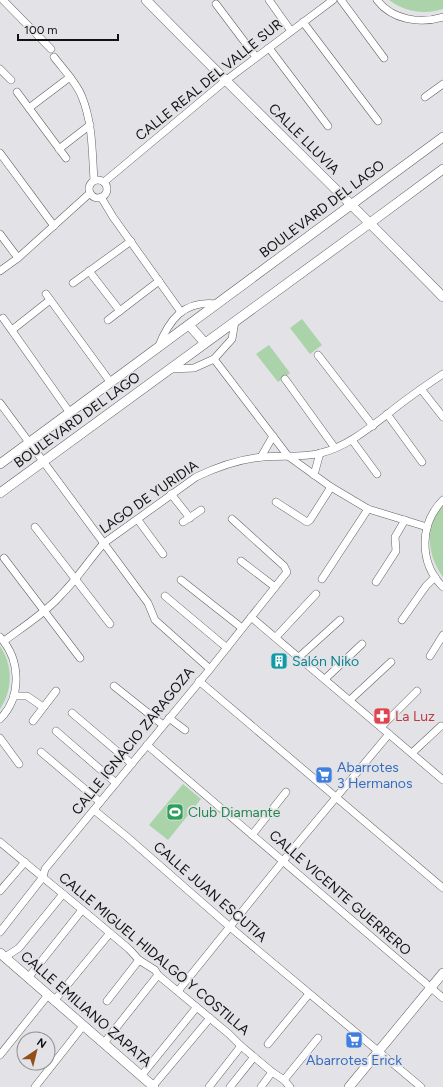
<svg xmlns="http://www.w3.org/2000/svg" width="443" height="1087" viewBox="0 0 443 1087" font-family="Figtree,sans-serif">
<rect width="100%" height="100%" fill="#e3e3e7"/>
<!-- green -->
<g fill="#aad3a9">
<path d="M 389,0 L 443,0 L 443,9 C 424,15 405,12 389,0 Z"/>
<path d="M 302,319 L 322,345 L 310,354 L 290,328 Z"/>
<path d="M 269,345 L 290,373 L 278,382 L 256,354 Z"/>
<path d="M 443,505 L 443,577 C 427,555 424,527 443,505 Z"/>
<path d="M 0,646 C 13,665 13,690 0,709 Z"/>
<path d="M 183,784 L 201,799 L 168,840 L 149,825 Z"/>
</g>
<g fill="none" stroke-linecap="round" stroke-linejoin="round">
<!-- minor casing -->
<g stroke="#636366" stroke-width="8">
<g id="minor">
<path d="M 3,0 L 51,49"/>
<path d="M 269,0 L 291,31"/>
<path d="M 341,0 L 384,58"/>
<path d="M 377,0 C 392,20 420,24 443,17"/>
<path d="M 216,4 L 256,57"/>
<path d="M 303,22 L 378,121"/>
<path d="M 269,48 L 328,126"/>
<path d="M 54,57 C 63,69 77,83 82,97 C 93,124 92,153 94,180"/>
<path d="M 0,69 L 11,80"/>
<path d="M 17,92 L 66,158"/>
<path d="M 425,97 L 443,84"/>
<path d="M 29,108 L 70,77"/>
<path d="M 59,149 L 90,125"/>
<path d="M 0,153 L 54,226"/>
<circle cx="98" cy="189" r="9"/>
<path d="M 104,182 L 225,81 L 333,0"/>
<path d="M 101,197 L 113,217 L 181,312"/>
<path d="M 0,234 L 18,258"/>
<path d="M 0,271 L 18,258 L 90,193"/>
<path d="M 89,271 L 120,311"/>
<path d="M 73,283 L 131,241"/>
<path d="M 46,294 L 111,383"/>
<path d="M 3,318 L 70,413"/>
<path d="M 108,320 L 159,281"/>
<path d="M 12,330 L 50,300"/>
<path d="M 158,348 C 169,319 184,300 217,304"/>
<path d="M 318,355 L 373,426"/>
<path d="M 214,359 L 288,456 L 331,487 L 368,509 L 427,527"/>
<path d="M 171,369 L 194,368 L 214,359 L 232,339 L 235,321"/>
<path d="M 285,379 L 335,448"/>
<path d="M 421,389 L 443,417"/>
<path d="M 0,403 L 148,603 L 155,620 L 210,669"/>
<path d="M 387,414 L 422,462"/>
<path d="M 352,440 L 377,474"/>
<path d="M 261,457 L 273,436"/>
<path d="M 314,475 L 320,453"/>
<path d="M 171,494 L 190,518"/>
<path d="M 443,500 C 419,524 419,563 443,587"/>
<path d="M 276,502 L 307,522 L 310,520 L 331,487"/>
<path d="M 138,520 L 163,554"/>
<path d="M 183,522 L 201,510"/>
<path d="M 35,527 L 110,624"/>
<path d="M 4,558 L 80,658"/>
<path d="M 241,561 L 275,587"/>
<path d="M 322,579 L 368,509"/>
<path d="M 181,580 L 242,628"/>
<path d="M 376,582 L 396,551 L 395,537 L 405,520"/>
<path d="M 165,596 L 227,648"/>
<path d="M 251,617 L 443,780"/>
<path d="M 402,620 L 426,586 L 435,577"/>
<path d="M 0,637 C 21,660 22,697 0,719"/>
<path d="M 276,637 L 316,594"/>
<path d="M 4,641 C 23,627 45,613 61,595 C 77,579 89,560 104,543 L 196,477 C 217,467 239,459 263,457 C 281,455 303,458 321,453 C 346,447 368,429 389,413 C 406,399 425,386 443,374"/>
<path d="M 430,656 L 443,635"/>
<path d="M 299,657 L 340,620"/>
<path d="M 325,679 L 362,644"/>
<path d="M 199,681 L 443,888"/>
<path d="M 114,686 L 163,725"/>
<path d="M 14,696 L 27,696 L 43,707"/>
<path d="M 350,700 L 391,662"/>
<path d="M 72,713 L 132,764"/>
<path d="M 169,718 L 185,730"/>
<path d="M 33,721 L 56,691"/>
<path d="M 381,727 L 417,691"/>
<path d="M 56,731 L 116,783"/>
<path d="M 0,738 L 19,764"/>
<path d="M 147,745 L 443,998"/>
<path d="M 41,752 L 100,802"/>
<path d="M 412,753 L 441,726"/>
<path d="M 94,810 L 126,836 L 230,927 L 421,1087"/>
<path d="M 252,835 L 286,792"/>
<path d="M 0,842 L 91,917 L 129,949 L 139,960 L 155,970 L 158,975 L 229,1034 L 241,1046 L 272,1072 L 284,1080 L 290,1087"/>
<path d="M 0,891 L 25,862"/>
<path d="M 0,932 L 43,877 L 45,869 L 210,669 L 287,572 L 284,566 L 232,519"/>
<path d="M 5,957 L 19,948 L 63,894"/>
<path d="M 28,978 L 82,910"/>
<path d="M 178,991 L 283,861 L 389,734"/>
<path d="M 54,1001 L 110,933"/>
<path d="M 107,1001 L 139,960"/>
<path d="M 104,1043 L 158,975"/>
<path d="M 268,1044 L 309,994"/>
<path d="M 0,1055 L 48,995"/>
<path d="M 141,1076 L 196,1008"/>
<path d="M 284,1080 L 318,1038"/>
<path d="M 153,1086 L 210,1018"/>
<path d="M 35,1087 L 83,1026"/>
<path d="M 209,1087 L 241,1046"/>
<path d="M 230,1087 L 254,1057"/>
<path d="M 261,1087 L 272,1072"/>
</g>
</g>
<!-- tertiary casing -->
<g stroke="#636366" stroke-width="10">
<g id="tertiary">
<path d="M 146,0 C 244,100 345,197 443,297"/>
<path d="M 189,325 L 205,343"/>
<path d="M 0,464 L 443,137"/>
<path d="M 0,493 L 370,223 L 443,169"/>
<path d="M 0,953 L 154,1087"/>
<path d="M 349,1087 L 443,973"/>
</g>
</g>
<!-- minor -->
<use href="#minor" stroke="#fff" stroke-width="7"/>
<!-- tertiary -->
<use href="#tertiary" stroke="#fff" stroke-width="9"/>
</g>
<!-- icons -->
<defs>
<g id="building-square" transform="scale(0.9)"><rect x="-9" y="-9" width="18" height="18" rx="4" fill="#0f9aa8" stroke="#e3e3e7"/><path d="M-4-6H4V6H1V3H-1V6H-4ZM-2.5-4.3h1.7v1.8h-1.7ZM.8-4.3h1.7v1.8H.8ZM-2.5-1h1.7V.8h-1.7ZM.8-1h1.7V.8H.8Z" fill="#fff"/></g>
<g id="pharmacy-square" transform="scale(0.9)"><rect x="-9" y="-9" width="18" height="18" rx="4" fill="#e0444e" stroke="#e3e3e7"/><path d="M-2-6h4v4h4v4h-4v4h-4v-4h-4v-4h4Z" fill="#fff"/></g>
<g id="supermarket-square" transform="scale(0.9)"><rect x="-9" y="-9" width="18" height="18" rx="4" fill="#3f7fe0" stroke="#e3e3e7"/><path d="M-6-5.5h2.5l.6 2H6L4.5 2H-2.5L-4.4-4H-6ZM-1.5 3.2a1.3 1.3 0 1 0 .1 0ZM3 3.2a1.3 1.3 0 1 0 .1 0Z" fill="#fff"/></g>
<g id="stadium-square" transform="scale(0.9)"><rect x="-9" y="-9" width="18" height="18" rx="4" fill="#2e9e5b" stroke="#e3e3e7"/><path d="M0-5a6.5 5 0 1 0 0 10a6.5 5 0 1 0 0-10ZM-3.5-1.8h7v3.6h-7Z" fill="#fff"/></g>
</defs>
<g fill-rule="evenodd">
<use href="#building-square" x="279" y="661"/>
<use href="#pharmacy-square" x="382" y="716"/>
<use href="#supermarket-square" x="324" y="775"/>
<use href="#stadium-square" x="175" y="812"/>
<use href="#supermarket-square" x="354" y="1040"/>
</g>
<g text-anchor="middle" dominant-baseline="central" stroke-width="3.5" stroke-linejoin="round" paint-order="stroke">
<!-- street labels -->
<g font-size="14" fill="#121213" stroke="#e3e3e7">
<text transform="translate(209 80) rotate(-39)">CALLE REAL DEL VALLE SUR</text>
<text transform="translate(304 139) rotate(45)">CALLE LLUVIA</text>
<text transform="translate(322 209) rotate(-37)">BOULEVARD DEL LAGO</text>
<text transform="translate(77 420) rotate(-36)">BOULEVARD DEL LAGO</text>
<text transform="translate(149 497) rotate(-35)">LAGO DE YURIDIA</text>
<text transform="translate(133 741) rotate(-51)">CALLE IGNACIO ZARAGOZA</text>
<text transform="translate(210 892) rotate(41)">CALLE JUAN ESCUTIA</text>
<text transform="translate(340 893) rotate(41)">CALLE VICENTE GUERRERO</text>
<text transform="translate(154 954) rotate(40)">CALLE MIGUEL HIDALGO Y COSTILLA</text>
<text transform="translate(86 1009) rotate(41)">CALLE EMILIANO ZAPATA</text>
</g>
<!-- culture labels -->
<g font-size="14" fill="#0d838f" stroke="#e3e3e7" text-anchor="start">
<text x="292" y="661">Salón Niko</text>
</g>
<!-- health labels -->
<g font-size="14" fill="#be3a42" stroke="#e3e3e7" text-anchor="start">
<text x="395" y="716">La Luz</text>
</g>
<!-- shop labels -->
<g font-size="14" fill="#366cbe" stroke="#e3e3e7" text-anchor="start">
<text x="337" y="767">Abarrotes<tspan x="337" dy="16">3 Hermanos</tspan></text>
<text x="354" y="1060" text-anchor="middle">Abarrotes Erick</text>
</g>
<!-- leisure labels -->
<g font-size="14" fill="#27864d" stroke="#e3e3e7" text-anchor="start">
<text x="188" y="812">Club Diamante</text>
</g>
</g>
<!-- north arrow -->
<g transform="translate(36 1051) rotate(35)"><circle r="19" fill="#e3e3e7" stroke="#8f8f92"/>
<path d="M0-3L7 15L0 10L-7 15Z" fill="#904f1b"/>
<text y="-6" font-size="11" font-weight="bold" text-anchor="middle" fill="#121213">N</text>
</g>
<!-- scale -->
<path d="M18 34v6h100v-6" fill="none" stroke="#121213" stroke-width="2"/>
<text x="24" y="34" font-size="12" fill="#121213" stroke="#e3e3e7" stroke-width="3" paint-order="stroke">100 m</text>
</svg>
